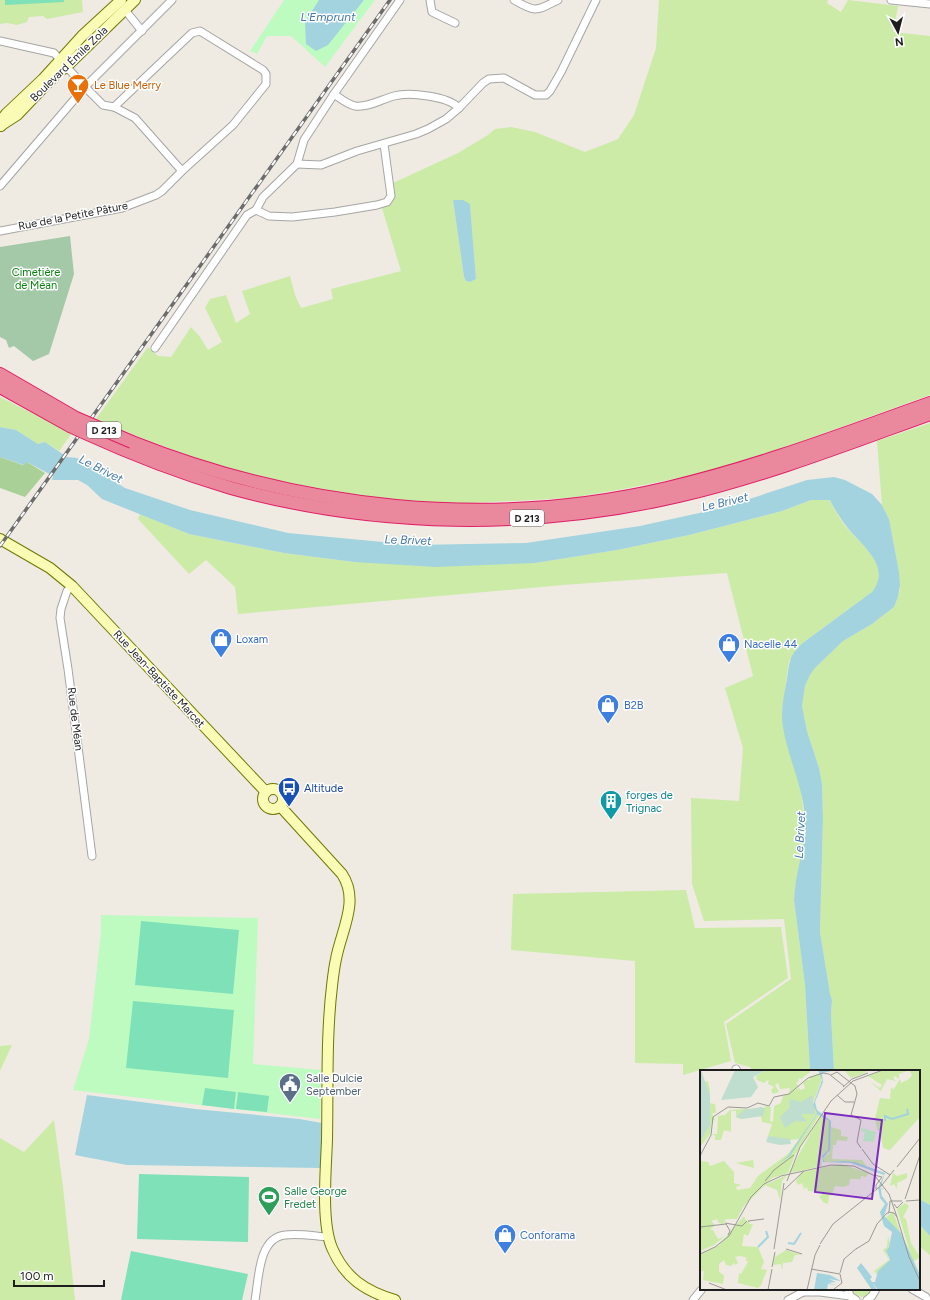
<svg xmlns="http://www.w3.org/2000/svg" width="930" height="1300" viewBox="0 0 930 1300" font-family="Figtree,sans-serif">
<rect width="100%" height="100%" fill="#efebe3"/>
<!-- grass -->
<g fill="#cbeba7" fill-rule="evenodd">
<path d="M 0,0 L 82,0 L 83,12 L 47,19 L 43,16 L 29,17 L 27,22 L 17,25 L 7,23 L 0,24 Z"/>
<path d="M 659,0 L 828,0 L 827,3 L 841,12 L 848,0 L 898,6 L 893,32 L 930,36 L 930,395 L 756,458 L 698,474 L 624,489 L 570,498 L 471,503 L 432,503 L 360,496 L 263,478 L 207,462 L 144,439 L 96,419 L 148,347 L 158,356 L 171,357 L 191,327 L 200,337 L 208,350 L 222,342 L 205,308 L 210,299 L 226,295 L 236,323 L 250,314 L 242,291 L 290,276 L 295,295 L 301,308 L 333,299 L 331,289 L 401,271 L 382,208 C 395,201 393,197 393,183 L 458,153 L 488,135 L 495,129 L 511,127 L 535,132 L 585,152 L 618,139 L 634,115 L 656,48 ZM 453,200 L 470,204 L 476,279 L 470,282 L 466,281 L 464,277 Z"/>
<path d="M 0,397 L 72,433 L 59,451 L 45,442 L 38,444 L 16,430 L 0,427 Z"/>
<path d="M 930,423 L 930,1205 L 919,1199 L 919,1071 L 834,1071 L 831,1014 L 832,1000 L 830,995 L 820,932 L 823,818 L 822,784 L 819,768 L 807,731 L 802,706 L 805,686 L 810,675 L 815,668 L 843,641 L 872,624 L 894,607 L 898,597 L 900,589 L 899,572 L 889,519 L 882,505 L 877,441 Z"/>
<path d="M 811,500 L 830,500 C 835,510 840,519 846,527 C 862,545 892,566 872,592 L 804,642 L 789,661 L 782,710 L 790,753 L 800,786 L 805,820 L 804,844 L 795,887 L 794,900 L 805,985 L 810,1071 L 753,1071 L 750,1067 L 735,1063 L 726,1024 L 791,979 L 784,919 L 704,921 L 692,884 L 691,798 L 739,801 L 743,748 L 725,688 L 753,676 L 727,573 L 563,585 L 238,614 L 235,587 L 206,560 L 189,574 L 138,519 L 140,514 L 189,534 L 284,553 L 354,562 L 535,563 L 617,550 L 689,535 L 782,511 Z"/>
<path d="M 686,890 L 695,928 L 781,927 L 788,978 L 724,1022 L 731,1061 L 683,1075 L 683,1064 L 635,1063 L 635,961 L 511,950 L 513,894 Z"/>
<path d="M 12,1045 L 0,1071 L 0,1046 Z"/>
<path d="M 54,1120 L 63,1187 L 75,1300 L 0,1300 L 0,1138 L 24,1152 Z"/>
<path d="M 919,1224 L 930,1236 L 930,1255 L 919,1246 Z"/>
<path d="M 851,1289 L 873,1289 C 868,1300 857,1299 851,1289 Z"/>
</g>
<!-- forest -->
<path fill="#a9d096" d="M 0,457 L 23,465 L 27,462 L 45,473 L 25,497 L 0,488 Z"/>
<!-- cemetery -->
<path fill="#a3c9a8" d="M 70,236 L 74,274 L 49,354 L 33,361 L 14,346 L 9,348 L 6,340 L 0,337 L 0,247 Z"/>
<!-- park -->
<g fill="#befbc1">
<path d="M 284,0 L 375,0 L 325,67 L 291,36 L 267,36 L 257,54 L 250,51 Z"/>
<path d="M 101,915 L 258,918 L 253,1064 L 321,1070 L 320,1119 L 73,1090 L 89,1039 L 101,933 Z"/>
</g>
<!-- pitch -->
<g fill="#7ee1b8">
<path d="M 5,0 L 64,0 L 64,2 L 5,5 Z"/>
<path d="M 141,921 L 239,930 L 233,994 L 135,985 Z"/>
<path d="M 133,1001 L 234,1010 L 228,1078 L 126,1068 Z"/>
<path d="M 205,1088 L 236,1092 L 234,1109 L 202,1105 Z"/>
<path d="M 238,1092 L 269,1096 L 267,1112 L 236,1109 Z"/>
<path d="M 139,1174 L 249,1177 L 248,1242 L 137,1239 Z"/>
<path d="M 131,1251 L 248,1274 L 242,1300 L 121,1300 Z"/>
</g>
<!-- water -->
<g fill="#a2d3df">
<path d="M 319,0 L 364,0 L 328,45 L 316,51 L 306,44 L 305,22 Z"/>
<path d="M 453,200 L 463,200 L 470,204 L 476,279 L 470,282 L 466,281 L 464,277 Z"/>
<path d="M 0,427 L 16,430 L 38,444 L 45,442 L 67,457 L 77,458 L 125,488 L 190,510 L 288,533 L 414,545 L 526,543 L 640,526 L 722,508 L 807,480 L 834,477 L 845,480 L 872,494 L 882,505 L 889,519 L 899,572 L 900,585 L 898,597 L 894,607 L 872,624 L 843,641 L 815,668 L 810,675 L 805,686 L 802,706 L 807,731 L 819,768 L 822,784 L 823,818 L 820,932 L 830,994 L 832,1000 L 831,1014 L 834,1071 L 810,1071 L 805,985 L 794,900 C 795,872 806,848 805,818 C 803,786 788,758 783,727 C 780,711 784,695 787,679 C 790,660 789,655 804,642 L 872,592 C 892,566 862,546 847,527 C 840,518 835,510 830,500 L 811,500 L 782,511 L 689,535 L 617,550 L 535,563 L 436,567 L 354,562 L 284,553 L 189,534 L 102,499 L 87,485 L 78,480 L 52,480 L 53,476 L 27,462 L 24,465 L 0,457 Z"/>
<path d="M 87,1095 L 195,1109 L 299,1119 L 322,1123 L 321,1168 L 127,1165 L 75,1155 Z"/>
<path d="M 919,1199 L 930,1205 L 930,1236 L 919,1224 Z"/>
</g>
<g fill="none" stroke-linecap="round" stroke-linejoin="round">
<!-- street casing -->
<g stroke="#a5a5a5" stroke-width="9">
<g id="street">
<path d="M 430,0 L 432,12 L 455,23"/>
<path d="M 514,0 C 536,13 536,11 558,0"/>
<path d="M 891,0 L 930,4"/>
<path d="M 125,10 L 142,31"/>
<path d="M 0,41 L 54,53 L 85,87 L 103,105 L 114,107 L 192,33 L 200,31 L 263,70 L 266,74 L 266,84 L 233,125 L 182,171 L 162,191 L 156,195 L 122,208 L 0,231"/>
<path d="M 334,94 C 341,99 347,104 355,106 C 368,108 382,99 394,96 C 409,92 448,96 459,108"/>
<path d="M 114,107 L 135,118 L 182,171"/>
<path d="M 297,164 L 321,165 L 357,151 L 416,134 L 428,129 L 446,119 L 459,108 L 483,83 L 489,79 L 504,78 L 535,95 L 546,95 L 550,91 L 561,72 L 596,0"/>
<path d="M 0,186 L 85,87 L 172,0"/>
<path d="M 256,210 L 269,216 L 292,217 L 335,212 L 377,205 L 387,202 L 391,196 L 384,144"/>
<path d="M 155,348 L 247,215 L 256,210 L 263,197 L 297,164 L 304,140 L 334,94 L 400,0"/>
<path d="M 72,586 L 67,591 L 61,609 L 60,618 L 68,669 L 92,856"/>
<path d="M 736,1069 L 737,1071"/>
<path d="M 848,1289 L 850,1296 L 856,1300"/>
<path d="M 912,1289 L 926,1297 L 927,1300"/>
<path d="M 803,1292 L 820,1292 L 850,1296"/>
<path d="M 255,1300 C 259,1279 258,1238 285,1235 C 298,1233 314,1236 328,1237"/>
<path d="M 693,1300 L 702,1289"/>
<path d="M 788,1300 L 805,1291"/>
<path d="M 867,1300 L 872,1296 L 876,1289"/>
</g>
</g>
<!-- secondary casing -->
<g stroke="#6f7801" stroke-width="12">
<g id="secondary">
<path d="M 0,126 L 17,115 L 57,73 L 66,67 L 135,0"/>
<path d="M 1,126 L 2,119 L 6,114 L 43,79 L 82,36 L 121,0"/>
<path d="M 0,539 L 50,568 L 72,586 L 266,792"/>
<circle cx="273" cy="799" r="10"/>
<path d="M 280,806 L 342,874 C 360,901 341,931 336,959 C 334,968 333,977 332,986 C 326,1037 328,1089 327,1140 C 326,1169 321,1222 332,1248 C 345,1278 365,1291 395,1300"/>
</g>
</g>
<!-- highway casing -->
<g stroke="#e01e66" stroke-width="14">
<g id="highway">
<path d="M 0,374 L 76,418"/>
<path d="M 0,387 L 70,426"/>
<path d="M 83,432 C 131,454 180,473 231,488 C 377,528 532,530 679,496 C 765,476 847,444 930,414"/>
<path d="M 132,442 C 301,509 489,530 667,488 C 757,467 843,434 930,403"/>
</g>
</g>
<!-- street -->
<use href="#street" stroke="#fff" stroke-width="7"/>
<!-- secondary -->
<use href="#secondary" stroke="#fafcb5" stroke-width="10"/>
<!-- highway -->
<use href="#highway" stroke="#ea889d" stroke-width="12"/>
<!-- rail casing -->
<g stroke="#6c6c6c" stroke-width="3.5">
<path id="rail" d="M 0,546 L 390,0"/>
</g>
<!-- rail -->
<use href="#rail" stroke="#fff" stroke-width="2" stroke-dasharray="6" stroke-linecap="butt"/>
<!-- highway-bridge casing -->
<g stroke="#e01e66" stroke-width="14" stroke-linecap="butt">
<g id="highway-bridge">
<path d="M 76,418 L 132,442"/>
<path d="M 70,426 L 83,432"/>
</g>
</g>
<!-- highway-bridge -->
<use href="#highway-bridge" stroke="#ea889d" stroke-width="12"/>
</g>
<!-- icons -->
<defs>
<g id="bar-pin" transform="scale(1.15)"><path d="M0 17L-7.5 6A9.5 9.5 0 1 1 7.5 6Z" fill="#e8710a" stroke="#fff"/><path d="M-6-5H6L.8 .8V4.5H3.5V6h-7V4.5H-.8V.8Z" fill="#fff"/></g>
<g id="shop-pin" transform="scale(1.15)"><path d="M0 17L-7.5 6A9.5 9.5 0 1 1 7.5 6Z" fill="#3f7fe0" stroke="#fff"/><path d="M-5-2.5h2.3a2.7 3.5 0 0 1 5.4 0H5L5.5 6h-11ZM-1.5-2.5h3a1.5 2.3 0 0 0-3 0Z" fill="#fff"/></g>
<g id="bus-pin" transform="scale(1.15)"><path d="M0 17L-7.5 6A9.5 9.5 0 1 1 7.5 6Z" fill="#1a4fb4" stroke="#fff"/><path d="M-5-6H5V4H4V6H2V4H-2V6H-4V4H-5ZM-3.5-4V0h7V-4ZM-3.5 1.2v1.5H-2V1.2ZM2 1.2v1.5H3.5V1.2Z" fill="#fff"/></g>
<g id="building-pin" transform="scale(1.15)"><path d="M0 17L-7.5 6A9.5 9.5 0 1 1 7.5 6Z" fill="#0f9aa8" stroke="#fff"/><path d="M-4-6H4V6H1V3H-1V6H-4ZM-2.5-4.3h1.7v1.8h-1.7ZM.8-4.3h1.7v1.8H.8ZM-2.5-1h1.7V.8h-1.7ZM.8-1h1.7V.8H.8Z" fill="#fff"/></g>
<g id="civic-pin" transform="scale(1.15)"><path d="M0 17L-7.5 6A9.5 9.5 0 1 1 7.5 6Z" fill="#5c6f8a" stroke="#fff"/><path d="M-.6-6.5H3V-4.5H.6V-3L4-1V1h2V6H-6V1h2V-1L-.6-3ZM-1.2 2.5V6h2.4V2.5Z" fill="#fff"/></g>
<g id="stadium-pin" transform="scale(1.15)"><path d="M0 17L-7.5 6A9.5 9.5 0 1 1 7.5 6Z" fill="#2e9e5b" stroke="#fff"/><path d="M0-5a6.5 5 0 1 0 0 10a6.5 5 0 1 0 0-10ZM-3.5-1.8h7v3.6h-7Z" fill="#fff"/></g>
</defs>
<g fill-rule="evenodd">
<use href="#bar-pin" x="78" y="85"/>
<use href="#shop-pin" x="221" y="639"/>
<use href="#shop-pin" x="729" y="644"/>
<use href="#shop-pin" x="608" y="705"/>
<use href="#bus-pin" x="289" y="788"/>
<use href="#building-pin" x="611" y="801"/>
<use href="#civic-pin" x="290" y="1084"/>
<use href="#stadium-pin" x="269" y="1197"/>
<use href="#shop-pin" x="505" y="1235"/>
</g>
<g text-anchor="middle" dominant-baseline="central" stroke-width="3" stroke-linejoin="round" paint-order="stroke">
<!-- shield labels -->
<g fill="#fff" stroke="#626262" stroke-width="1">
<rect x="87" y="422" width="34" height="16" rx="3"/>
<rect x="510" y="510" width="34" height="16" rx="3"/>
</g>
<g font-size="10" font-weight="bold" fill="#1e1e1e">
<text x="104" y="430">D 213</text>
<text x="527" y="518">D 213</text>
</g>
<!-- street labels -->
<g font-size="11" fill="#1e1e1e" stroke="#fff">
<text transform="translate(69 64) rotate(-44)">Boulevard Émile Zola</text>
<text transform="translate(73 216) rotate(-11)">Rue de la Petite Pâture</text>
<text transform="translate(159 679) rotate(47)">Rue Jean-Baptiste Marcet</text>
<text transform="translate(75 719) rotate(83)">Rue de Méan</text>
</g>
<!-- food labels -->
<g font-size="11" fill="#c56008" stroke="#fff" text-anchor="start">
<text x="94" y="85">Le Blue Merry</text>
</g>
<!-- park labels -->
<g font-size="11" fill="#08800e" stroke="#fff">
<text x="36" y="272">Cimetière<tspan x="36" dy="13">de Méan</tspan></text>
</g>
<!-- shop labels -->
<g font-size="11" fill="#366cbe" stroke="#fff" text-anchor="start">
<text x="236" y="639">Loxam</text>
<text x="744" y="644">Nacelle 44</text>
<text x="624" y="705">B2B</text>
<text x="520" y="1235">Conforama</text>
</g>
<!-- transit labels -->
<g font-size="11" fill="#164399" stroke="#fff" text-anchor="start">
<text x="304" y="788">Altitude</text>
</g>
<!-- culture labels -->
<g font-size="11" fill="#0d838f" stroke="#fff" text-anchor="start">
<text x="626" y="795">forges de<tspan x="626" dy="13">Trignac</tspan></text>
</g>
<!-- service labels -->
<g font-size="11" fill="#4e5e75" stroke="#fff" text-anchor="start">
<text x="306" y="1078">Salle Dulcie<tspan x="306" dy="13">September</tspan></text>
</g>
<!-- leisure labels -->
<g font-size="11" fill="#27864d" stroke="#fff" text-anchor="start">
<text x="284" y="1191">Salle George<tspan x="284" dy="13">Fredet</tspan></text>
</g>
<!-- water labels -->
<g font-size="12" font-style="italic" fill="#447aa9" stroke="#fff">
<text x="328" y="17">L'Emprunt</text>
<text transform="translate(101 469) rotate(27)">Le Brivet</text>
<text transform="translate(725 502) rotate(-13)">Le Brivet</text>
<text transform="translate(408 540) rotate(2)">Le Brivet</text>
<text transform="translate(800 835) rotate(-87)">Le Brivet</text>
</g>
</g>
<!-- overview -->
<g transform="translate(700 1070)">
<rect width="220" height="220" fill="#efebe3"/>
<path d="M 66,0 L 109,0 L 110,2 L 101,9 L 98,8 L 99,10 L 96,14 L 99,16 L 89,24 L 90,18 L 80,19 L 78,13 L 75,15 L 79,22 L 73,24 L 71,20 L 74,17 L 68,14 L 69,9 L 64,13 L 57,10 L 56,6 ZM 118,0 L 121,3 L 121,11 L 113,33 L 118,43 L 115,45 L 99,70 L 116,45 L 120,44 L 95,85 L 88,103 L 72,108 L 43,137 L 37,149 L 26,149 L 23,154 L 19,153 L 17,149 L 11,151 L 15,155 L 10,160 L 13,160 L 18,169 L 25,166 L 14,175 L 0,181 L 1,91 L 8,92 L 10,96 L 24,91 L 34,102 L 34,113 L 41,115 L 36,117 L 37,120 L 50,118 L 58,106 L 88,84 L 99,69 L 88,70 L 68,66 L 72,54 L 62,52 L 61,46 L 40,49 L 36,47 L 36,41 L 31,41 L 31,62 L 24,60 L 21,70 L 15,70 L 15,66 L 12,64 L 17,64 L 18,46 L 25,45 L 30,40 L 65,38 L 65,36 L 71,37 L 70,51 L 73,52 L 74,36 L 81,33 L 83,26 L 99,18 L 101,20 L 105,18 L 103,13 L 108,9 L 110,11 L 109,7 L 120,3 ZM 144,0 L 167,0 L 165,3 L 151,8 ZM 185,0 L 207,0 L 207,1 L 199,4 L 199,9 L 195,6 L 193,8 L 196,11 L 187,9 L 181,21 L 169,11 L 180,18 L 182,15 L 168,6 ZM 209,0 L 220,0 L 220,47 L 190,80 L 183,78 L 181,66 L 179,65 L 182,61 L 177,60 L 175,48 L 180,28 L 190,29 L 191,18 L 194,19 L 200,9 L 201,13 L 209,9 L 212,5 ZM 0,2 L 3,2 L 1,5 L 5,12 L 8,11 L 10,21 L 9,33 L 15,34 L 16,43 L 12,43 L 15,50 L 12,51 L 10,64 L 0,77 ZM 121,44 L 130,53 L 128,80 L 122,86 L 122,96 L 89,103 ZM 131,57 L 141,60 L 141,66 L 148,67 L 147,71 L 137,70 L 136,75 L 133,75 L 132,89 L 162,90 L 167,97 L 144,91 L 125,92 L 123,88 L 129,83 ZM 53,90 L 54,98 L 36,93 ZM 141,94 L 169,103 L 166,107 L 161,106 L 161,109 L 150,109 L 149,115 L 143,117 L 135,116 L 132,125 L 129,126 L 128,134 L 123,132 L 119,126 L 122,125 L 121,122 L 108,121 L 107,117 L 104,119 L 102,113 L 98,115 L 96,111 L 102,102 ZM 193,103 L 197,106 L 207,103 L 207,108 L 197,113 L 197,119 L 194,114 L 190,116 ZM 87,105 L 82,111 L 80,130 L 77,120 L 65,115 ZM 205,133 L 209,136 L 203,147 L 206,149 L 211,173 L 220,187 L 213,192 L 197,139 ZM 193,142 L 201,164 L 185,148 ZM 44,146 L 46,151 L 50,151 L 49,154 L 53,154 L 48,166 L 44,164 L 42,176 L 58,177 L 64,192 L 61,199 L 67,200 L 61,215 L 58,218 L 38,213 L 39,203 L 41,204 L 48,192 L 45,189 L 48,188 L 40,186 L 35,187 L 38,193 L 35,195 L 34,193 L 31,196 L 26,195 L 24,190 L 19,194 L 19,202 L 24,205 L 23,214 L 3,210 L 4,201 L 0,201 L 0,184 L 19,175 ZM 188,166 L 190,174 L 186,183 L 190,191 L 178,201 L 177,205 L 174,201 L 189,190 L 183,180 L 187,177 ZM 86,180 L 101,185 L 95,185 L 92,192 L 83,193 L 82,201 L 81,194 L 73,195 L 75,187 Z" fill="#cbeba7"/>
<path d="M 1,0 L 10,25 L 10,55 L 0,71 ZM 35,0 L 66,0 L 53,7 L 58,17 L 51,27 L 21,30 ZM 112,25 L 115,44 L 101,44 L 107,52 L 95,51 L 85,58 L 80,47 L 89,38 L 90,29 L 101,32 ZM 61,37 L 65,38 L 63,46 L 42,49 L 36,47 L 44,40 ZM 68,66 L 90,69 L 91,74 L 80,75 L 66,72 Z" fill="#bfdecf"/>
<path d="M 161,58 L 176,62 L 173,72 L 163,71 L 165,62 L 161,61 Z" fill="#befbc1"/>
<path d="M 118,0 L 137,0 L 122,3 L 123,12 L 115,32 L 117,40 L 131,51 L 130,80 L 123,88 L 125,92 L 144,91 L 155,92 L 185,103 L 180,119 L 184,118 L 181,120 L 182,126 L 188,134 L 184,146 L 201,163 L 220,205 L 220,220 L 178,220 L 172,212 L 175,212 L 178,201 L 190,190 L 186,181 L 189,177 L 192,162 L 184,156 L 180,142 L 185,134 L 180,128 L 178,118 L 184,105 L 151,93 L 123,92 L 122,86 L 128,80 L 129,51 L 117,44 L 90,86 L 78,94 L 88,86 L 117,43 L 113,35 L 122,10 ZM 161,193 L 172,207 L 170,209 L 177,220 L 172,220 L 157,198 ZM 117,203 L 130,205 L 141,211 L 129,209 L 136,212 L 128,213 L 137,215 L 128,214 L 127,220 L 114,220 Z" fill="#a2d3df"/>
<path fill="none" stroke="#a2d3df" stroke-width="2" d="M 185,51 L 185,46 L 192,49 L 208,44 L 207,39M 88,173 L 94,174 L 101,163M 58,177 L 68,167 L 66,161"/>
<path fill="none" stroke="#9b9994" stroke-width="1" d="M 131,5 L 137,2 L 155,16 L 157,24 L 151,45 L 161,50 L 157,72 L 161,78M 143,17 L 152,9 L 168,3M 137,25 L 145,32 L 154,32M 162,79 L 173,94 L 190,105M 0,86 L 11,65 L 13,47 L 28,37 L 47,38 L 58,33 L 69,36 L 74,27 L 89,24 L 108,8 L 123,3 L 129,4 L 144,16M 197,97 L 220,68M 174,105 L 182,107 L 176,115 L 176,119M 65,111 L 74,100 L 94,85M 87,111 L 100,77 L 131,31 L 153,11 L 183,0M 84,120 L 104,101M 205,129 L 220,85M 206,131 L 220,130M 194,134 L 197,138 L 203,132M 189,142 L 190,131 L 202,131M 188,144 L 188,142 L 194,143 L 197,147 L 209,187 L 220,211M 48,151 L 64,149M 25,153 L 42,156 L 47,151M 26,154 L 30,161 L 28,165M 0,157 L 26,154M 120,174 L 133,154 L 182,115 L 194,100M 74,179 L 84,113M 86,179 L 102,184M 156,179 L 169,171 L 177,154 L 187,143M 0,184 L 15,177 L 29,166 L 51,127 L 64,114 L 81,106 L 131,95 L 154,96 L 175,106 L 189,124 L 197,147M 72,197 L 75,182M 111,199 L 140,204M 140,203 L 144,189 L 157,178M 9,213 L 27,220M 134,219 L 142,213 L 140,204M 68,220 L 72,199M 107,220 L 115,185 L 120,175"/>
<path fill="#7b2cbf" fill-opacity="0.15" stroke="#7b2cbf" stroke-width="2" d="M 125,43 L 182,50 L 172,129 L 115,122 Z"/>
<rect width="220" height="220" fill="none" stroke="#1e1e1e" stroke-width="2"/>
</g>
<!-- north arrow -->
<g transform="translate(898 32) rotate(173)" stroke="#ffffff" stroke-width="3" paint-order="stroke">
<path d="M0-3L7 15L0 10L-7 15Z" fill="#1e1e1e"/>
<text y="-6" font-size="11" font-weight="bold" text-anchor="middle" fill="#1e1e1e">N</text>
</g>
<!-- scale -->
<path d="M14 1280v6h90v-6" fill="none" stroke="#1e1e1e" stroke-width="2"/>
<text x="20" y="1280" font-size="12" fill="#1e1e1e" stroke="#ffffff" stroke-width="3" paint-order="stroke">100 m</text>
</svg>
